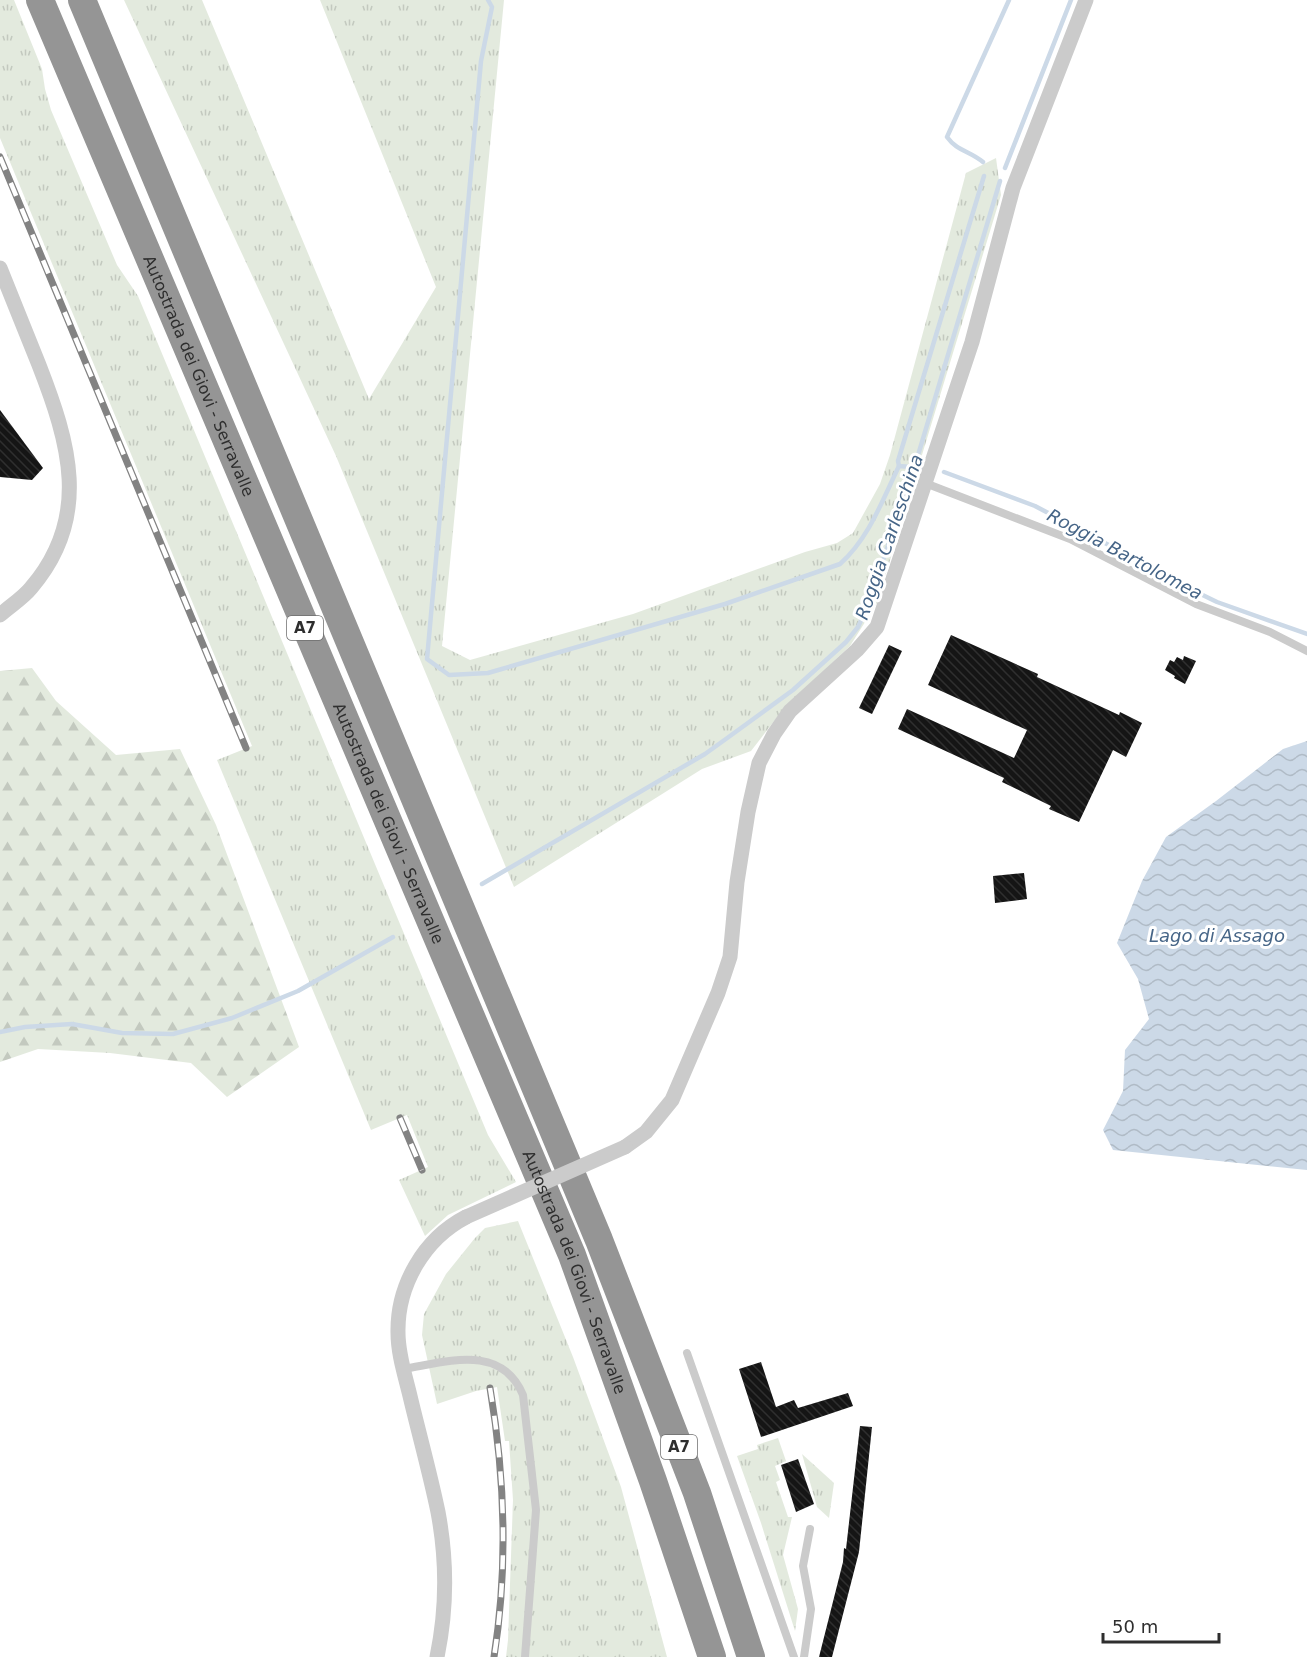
<svg xmlns="http://www.w3.org/2000/svg" width="1307" height="1657" viewBox="0 0 1307 1657" font-family="'DejaVu Sans',sans-serif">
<defs>
<pattern id="grass-tufts" width="24" height="20" patternUnits="userSpaceOnUse" patternTransform="scale(1.5)"><rect width="24" height="20" fill="#e3eade"/><path d="M3 7l-1-3M5 7V3M7 7l1-3M15 17l-1-3M17 17v-4M19 17l1-3" fill="none" stroke="#c3c9bf"/></pattern>
<pattern id="forest-firs" width="22" height="20" patternUnits="userSpaceOnUse" patternTransform="scale(1.5)"><rect width="22" height="20" fill="#e3eade"/><path d="M5 1l3.5 6h-7zM16 11l3.5 6h-7z" fill="#c3c9bf"/></pattern>
<pattern id="water-waves" width="16" height="10" patternUnits="userSpaceOnUse" patternTransform="scale(1.5)"><rect width="16" height="10" fill="#ccd9e7"/><path d="M0 5q4-4 8 0t8 0" fill="none" stroke="#b0bbc6"/></pattern>
<pattern id="building-back-hatch" width="6" height="6" patternUnits="userSpaceOnUse" patternTransform="scale(1.5)"><rect width="6" height="6" fill="#151515"/><path d="M-1 5l2 2M0 0l6 6M5-1l2 2" fill="none" stroke="#2f2f2f"/></pattern>
</defs>
<rect width="100%" height="100%" fill="#fff"/>
<!-- grass -->
<g fill="url(#grass-tufts)">
<path d="M 0,0 L 14,0 L 42,69 L 45,89 L 51,110 L 117,265 L 138,296 L 488,1135 L 516,1182 L 448,1215 L 425,1236 L 399,1180 L 428,1167 L 407,1115 L 371,1130 L 217,760 L 252,746 L 0,138 Z"/>
<path d="M 124,0 L 202,0 L 369,399 L 436,287 L 320,0 L 504,0 L 442,646 L 470,660 L 633,614 L 805,552 L 837,543 L 853,533 L 880,484 L 890,455 L 966,173 L 996,158 L 1001,195 L 877,603 L 850,646 L 785,707 L 751,751 L 702,769 L 514,887 L 336,456 Z"/>
<path d="M 518,1221 L 573,1357 L 621,1487 L 667,1657 L 506,1657 L 508,1640 L 513,1500 L 509,1441 L 505,1441 L 497,1387 L 476,1391 L 437,1404 L 422,1335 L 424,1314 L 446,1274 L 475,1238 L 485,1228 Z"/>
<path d="M 778,1438 L 786,1461 L 775,1466 L 780,1480 L 776,1482 L 788,1517 L 792,1517 L 783,1555 L 798,1609 L 795,1631 L 761,1523 L 737,1456 L 758,1449 L 757,1445 Z"/>
<path d="M 802,1454 L 834,1483 L 829,1518 L 817,1507 Z"/>
</g>
<!-- forest -->
<path fill="url(#forest-firs)" d="M 32,668 L 56,701 L 116,755 L 180,749 L 216,825 L 299,1047 L 227,1097 L 191,1063 L 110,1053 L 38,1049 L 0,1062 L 0,671 Z"/>
<!-- water -->
<path fill="url(#water-waves)" d="M 1307,741 L 1307,1170 L 1113,1150 L 1103,1130 L 1123,1091 L 1125,1050 L 1149,1019 L 1138,979 L 1117,943 L 1142,881 L 1166,837 L 1216,801 L 1283,749 Z"/>
<g fill="none" stroke-linecap="round" stroke-linejoin="round">
<!-- stream -->
<g stroke="#ccd9e7" stroke-width="4.5">
<path d="M 488,0 L 492,7 L 481,61 L 427,659 L 449,675 L 488,673 L 725,604 L 840,564 C 869,538 882,501 899,466"/>
<path d="M 983,162 C 970,151 957,151 947,137 L 1009,0"/>
<path d="M 1005,168 L 1071,0"/>
<path d="M 923,468 L 899,466 L 898,461 L 984,176"/>
<path d="M 944,472 L 1035,506 L 1120,551 L 1147,568 L 1217,602 L 1307,634"/>
<path d="M 482,884 L 705,754 L 730,736 L 793,690 L 846,642 L 858,627 L 866,610 L 913,472 L 1000,181"/>
<path d="M 0,1032 L 25,1027 L 72,1024 L 122,1033 L 173,1034 L 232,1018 L 298,991 L 393,937"/>
</g>
</g>
<!-- building -->
<g fill="url(#building-back-hatch)">
<path d="M 0,410 L 43,468 L 32,480 L 0,477 Z"/>
<path d="M 951,635 L 1038,674 L 1037,677 L 1119,715 L 1120,712 L 1142,723 L 1126,757 L 1113,750 L 1079,822 L 1049,809 L 1051,806 L 1002,782 L 1004,778 L 898,729 L 907,709 L 1014,758 L 1027,730 L 928,685 Z"/>
<path d="M 889,645 L 902,651 L 872,714 L 859,708 Z"/>
<path d="M 1184,656 L 1196,661 L 1185,684 L 1174,678 L 1175,676 L 1165,670 L 1170,660 L 1174,662 L 1177,657 L 1183,660 Z"/>
<path d="M 1024,873 L 1027,899 L 995,903 L 993,876 Z"/>
<path d="M 761,1362 L 776,1407 L 794,1400 L 798,1408 L 848,1393 L 853,1406 L 761,1437 L 739,1369 Z"/>
<path d="M 860,1426 L 872,1427 L 859,1552 L 832,1657 L 819,1657 L 843,1562 L 844,1548 L 846,1549 Z"/>
<path d="M 798,1459 L 814,1504 L 796,1512 L 781,1465 Z"/>
</g>
<g fill="none" stroke-linecap="round" stroke-linejoin="round">
<!-- lane -->
<g stroke="#cbcbcb" stroke-width="8">
<path d="M 925,483 L 1070,539 L 1196,604 L 1270,632 L 1307,651"/>
<path d="M 687,1353 L 794,1657"/>
<path d="M 403,1369 C 447,1362 501,1343 523,1395 L 536,1510 L 525,1657"/>
<path d="M 804,1657 L 811,1609 L 803,1566 L 810,1529"/>
</g>
<!-- street -->
<g stroke="#cbcbcb" stroke-width="15">
<path d="M 0,268 C 13,300 26,333 39,365 C 69,442 92,517 31,588 C 23,598 10,606 0,615"/>
<path d="M 625,1147 L 646,1132 L 672,1100 L 718,993 L 730,957 L 737,882 L 748,812 L 759,763 L 774,734 L 790,711 L 857,650 L 877,627 L 972,342 L 1013,188 L 1086,0"/>
<path d="M 437,1657 C 447,1609 447,1560 438,1512 C 430,1473 419,1434 410,1396 C 405,1375 398,1354 398,1333 C 397,1285 424,1239 466,1217"/>
</g>
<!-- highway -->
<g stroke="#959595" stroke-width="28">
<path id="s1" d="M 40,0 L 572,1255 L 653,1481 L 712,1657"/>
<path d="M 82,0 L 599,1240 L 697,1493 L 751,1657"/>
</g>
<!-- rail casing -->
<g stroke="#838383" stroke-width="7">
<g id="rail">
<path d="M 0,157 L 246,748"/>
<path d="M 400,1118 L 422,1170"/>
<path d="M 490,1388 C 505,1477 508,1568 494,1657"/>
</g>
</g>
<!-- rail -->
<use href="#rail" stroke="#fff" stroke-width="4.5" stroke-dasharray="14" stroke-linecap="butt"/>
<!-- street-bridge -->
<path stroke="#cbcbcb" stroke-width="15" d="M 466,1217 L 625,1147"/>
</g>
<g text-anchor="middle" dominant-baseline="central" stroke-width="6" stroke-linejoin="round" paint-order="stroke">
<!-- shield labels -->
<g fill="#fff" stroke="#6d6d6d" stroke-width="1.5">
<rect x="287" y="616" width="36" height="24" rx="4.5"/>
<rect x="661" y="1435" width="36" height="24" rx="4.5"/>
</g>
<g font-size="15" font-weight="bold" fill="#2e2e2e">
<text x="305" y="628">A7</text>
<text x="679" y="1447">A7</text>
</g>
<!-- street labels -->
<g font-size="16" fill="#2e2e2e" stroke="#fff">
<text stroke="none"><textPath href="#s1" startOffset="408">Autostrada dei Giovi - Serravalle</textPath></text>
<text stroke="none"><textPath href="#s1" startOffset="894">Autostrada dei Giovi - Serravalle</textPath></text>
<text stroke="none"><textPath href="#s1" startOffset="1380">Autostrada dei Giovi - Serravalle</textPath></text>
</g>
<!-- water labels -->
<g font-size="18" font-style="italic" fill="#466587" stroke="#fff">
<text transform="translate(889 537) rotate(-71)">Roggia Carleschina</text>
<text transform="translate(1125 554) rotate(28)">Roggia Bartolomea</text>
<text x="1217" y="935">Lago di Assago</text>
</g>
</g>
<!-- scale -->
<path d="M1103 1633v9h116v-9" fill="none" stroke="#2e2e2e" stroke-width="3"/>
<text x="1112" y="1633" font-size="18" fill="#2e2e2e" stroke="#ffffff" stroke-width="4.5" paint-order="stroke">50 m</text>
</svg>
